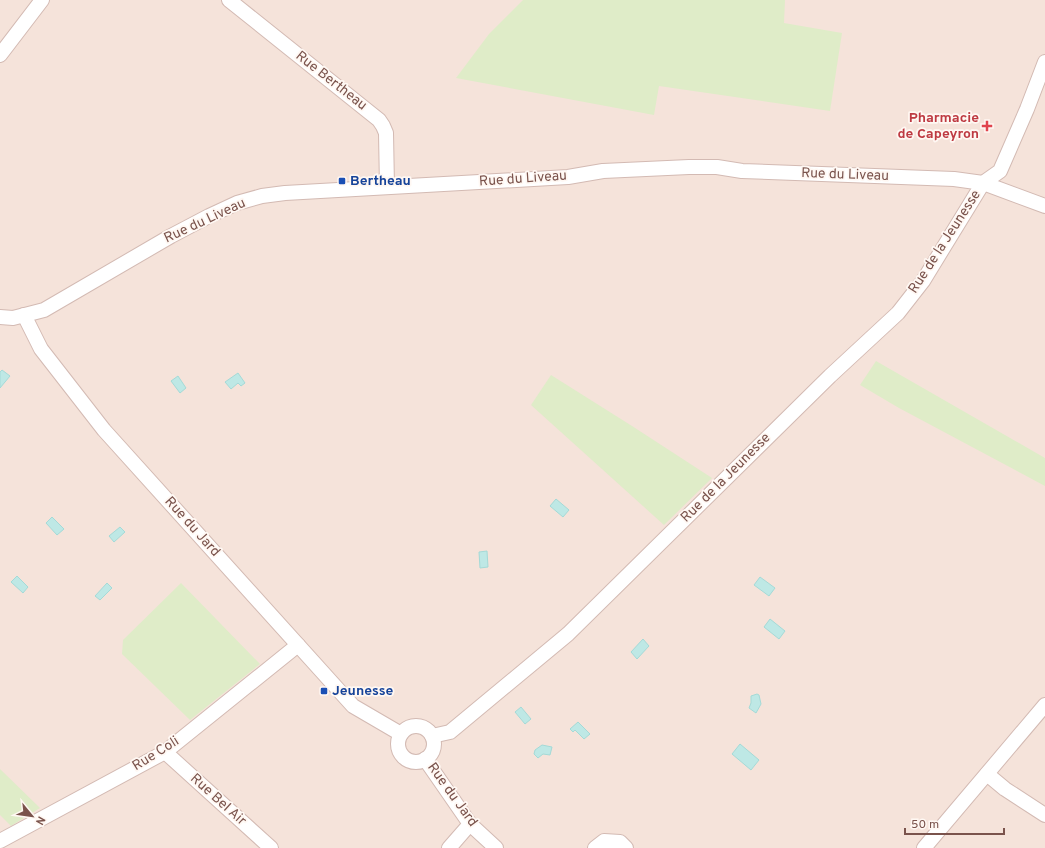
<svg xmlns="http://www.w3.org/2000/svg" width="1045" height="848" viewBox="0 0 1045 848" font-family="Overpass,sans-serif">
<rect width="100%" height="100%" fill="#fdf3ec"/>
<!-- residential -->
<rect fill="#f5e3da" x="0" y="0" width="1045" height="848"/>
<!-- green -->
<g fill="#dfecc8">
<path d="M 523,0 L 785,0 L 784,23 L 842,33 L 830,111 L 659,86 L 654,115 L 456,78 L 489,34 Z"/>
<path d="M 876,361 L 1045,458 L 1045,486 L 899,408 L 860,385 Z"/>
<path d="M 551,375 L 632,426 L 712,478 L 664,525 L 531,405 Z"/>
<path d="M 181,583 L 260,664 L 190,720 L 122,654 L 123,640 Z"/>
<path d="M 0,769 L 40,808 L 11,826 L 0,815 Z"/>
</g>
<!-- water -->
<g fill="#bee8e5" stroke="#a4dad7">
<path d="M 2,370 L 10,376 L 0,388 L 0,372 Z"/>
<path d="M 238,373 L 245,383 L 241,386 L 238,383 L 231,389 L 225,382 Z"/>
<path d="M 178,376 L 186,388 L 180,393 L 171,381 Z"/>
<path d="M 556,499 L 569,510 L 563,517 L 550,506 Z"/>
<path d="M 52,517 L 64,529 L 57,535 L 46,523 Z"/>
<path d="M 120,527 L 125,532 L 114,542 L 109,536 Z"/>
<path d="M 487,551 L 488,567 L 480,568 L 479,552 Z"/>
<path d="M 17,576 L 28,587 L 23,593 L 11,582 Z"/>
<path d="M 760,577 L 775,588 L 769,596 L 754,585 Z"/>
<path d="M 107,583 L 112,588 L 100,600 L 95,596 Z"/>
<path d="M 770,619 L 785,631 L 779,639 L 764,627 Z"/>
<path d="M 643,639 L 649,646 L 637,659 L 631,652 Z"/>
<path d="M 757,694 L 759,695 L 761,704 L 756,713 L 749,708 L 751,703 L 751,696 Z"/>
<path d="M 521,707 L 531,719 L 525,724 L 515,712 Z"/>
<path d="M 578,722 L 590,734 L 584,739 L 575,730 L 573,732 L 570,729 Z"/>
<path d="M 740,744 L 759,760 L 751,770 L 732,754 Z"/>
<path d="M 542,745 L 552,747 L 550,755 L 543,754 L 538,758 L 534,754 L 535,750 Z"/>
</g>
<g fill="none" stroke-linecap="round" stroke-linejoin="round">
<!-- minor casing -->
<g stroke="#d3bab3" stroke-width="16">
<g id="minor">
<path d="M 229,0 L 379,120 L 383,126 L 386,133 L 387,187"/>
<path d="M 0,55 L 42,0"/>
<path d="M 24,315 L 41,349 L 104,430 L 353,706 L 401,734"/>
<path d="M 0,317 L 13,318 L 44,310 L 171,236 L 209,216 L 237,203 L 262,196 L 285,193 L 568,177 L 603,171 L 689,167 L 717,167 L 742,171 L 954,179 L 983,183 L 1045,206"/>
<circle cx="416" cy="744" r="18"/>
<path d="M 432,736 L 450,732 L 568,634 L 830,376 L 898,313 L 923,281 L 983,183 L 1000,171 L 1027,109 L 1045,62"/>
<path d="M 165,752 L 271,848"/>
<path d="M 425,759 L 470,824 L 496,848"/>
<path d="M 987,774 L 1005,789 L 1045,815"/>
<path d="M 0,841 L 165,752 L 298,645"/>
<path d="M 449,848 L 470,824"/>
<path d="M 595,848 L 604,841 L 620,842 L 626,848"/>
<path d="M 924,848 L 1045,705"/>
</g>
</g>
<!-- minor -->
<use href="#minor" stroke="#fff" stroke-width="14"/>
</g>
<!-- markers -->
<path fill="#e0444e" stroke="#fff8f3" stroke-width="1.5" d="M985 120h4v4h4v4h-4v4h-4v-4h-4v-4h4z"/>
<g fill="#1a4fb4" stroke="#fff8f3" stroke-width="1.5">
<rect x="338" y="177" width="8" height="8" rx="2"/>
<rect x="320" y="687" width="8" height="8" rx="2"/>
</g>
<g text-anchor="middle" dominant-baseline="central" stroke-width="3.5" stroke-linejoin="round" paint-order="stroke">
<!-- street labels -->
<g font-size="14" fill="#7a534c" stroke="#fff8f3">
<text transform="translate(331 81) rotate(38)">Rue Bertheau</text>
<text transform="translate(845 175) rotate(2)">Rue du Liveau</text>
<text transform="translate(523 179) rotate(-4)">Rue du Liveau</text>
<text transform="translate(205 221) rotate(-25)">Rue du Liveau</text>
<text transform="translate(945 242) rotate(-57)">Rue de la Jeunesse</text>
<text transform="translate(726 478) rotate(-45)">Rue de la Jeunesse</text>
<text transform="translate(192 527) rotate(48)">Rue du Jard</text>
<text transform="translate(156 754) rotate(-32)">Rue Coli</text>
<text transform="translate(452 795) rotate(54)">Rue du Jard</text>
<text transform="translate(218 800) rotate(42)">Rue Bel Air</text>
</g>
<!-- health labels -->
<g font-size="14" font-weight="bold" fill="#be3a42" stroke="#fff8f3" text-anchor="end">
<text x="979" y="118">Pharmacie<tspan x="979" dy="16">de Capeyron</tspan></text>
</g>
<!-- transit labels -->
<g font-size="14" font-weight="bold" fill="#164399" stroke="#fff8f3" text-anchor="start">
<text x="350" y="181">Bertheau</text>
<text x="332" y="691">Jeunesse</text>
</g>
</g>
<!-- north arrow -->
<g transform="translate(32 816) rotate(119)" stroke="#fff8f3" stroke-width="3" paint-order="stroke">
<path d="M0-3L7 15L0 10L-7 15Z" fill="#7a534c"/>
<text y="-6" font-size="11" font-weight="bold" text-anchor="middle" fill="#7a534c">N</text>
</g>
<!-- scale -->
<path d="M905 828v6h99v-6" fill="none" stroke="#7a534c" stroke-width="2"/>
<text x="911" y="828" font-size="12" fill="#7a534c" stroke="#fff8f3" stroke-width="3" paint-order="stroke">50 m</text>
</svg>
